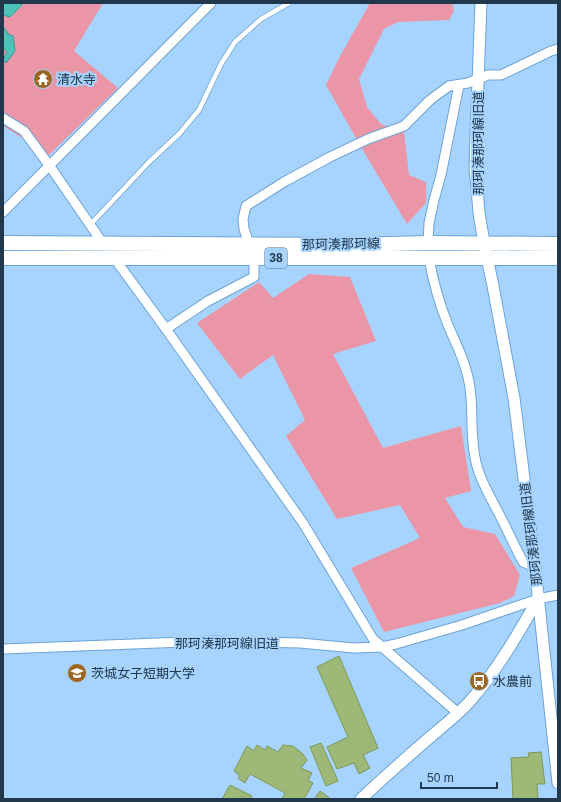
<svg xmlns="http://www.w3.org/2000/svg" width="561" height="802" viewBox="0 0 561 802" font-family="Helvetica,'Noto Sans JP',sans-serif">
<rect width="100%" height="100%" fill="#a7d4ff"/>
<!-- green -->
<g fill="#eb96a6">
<path d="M 3,3 L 103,3 L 74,51 L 118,88 L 49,155 L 3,126 Z"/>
<path d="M 370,3 L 452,3 L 454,11 L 449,20 L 398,22 L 384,29 L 359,79 L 367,107 L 381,124 L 404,132 L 409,175 L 426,182 L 426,203 L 407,224 L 361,147 L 326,85 L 339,58 Z"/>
<path d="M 309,274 L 350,277 L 376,341 L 333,354 L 383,448 L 461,426 L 471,491 L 445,498 L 463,527 L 495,534 L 520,575 L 514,596 L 500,603 L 384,632 L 351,568 L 420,538 L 400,505 L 337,519 L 286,436 L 305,420 L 273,355 L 240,379 L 197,323 L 259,282 L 273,298 Z"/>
</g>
<!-- water -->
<g fill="#4cc2b8" stroke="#3f9898">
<path d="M 3,3 L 22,3 L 22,5 L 10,17 L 3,15 Z"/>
<path d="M 3,27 L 6,30 L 8,34 L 13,36 L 15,51 L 6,63 L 3,60 L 7,52 L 3,48 Z"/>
</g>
<!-- building -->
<g fill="#9eb977" stroke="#7d9857">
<path d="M 43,72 L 50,75 L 45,86 L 38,82 L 39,80 L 37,79 L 40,73 L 42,74 Z"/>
<path d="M 339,656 L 378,748 L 363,755 L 370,768 L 359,774 L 354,763 L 337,769 L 327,747 L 348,737 L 317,667 Z"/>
<path d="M 321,743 L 338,781 L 326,786 L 310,747 Z"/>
<path d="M 257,745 L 265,750 L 267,746 L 278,752 L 283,745 L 293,746 L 303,754 L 307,760 L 301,768 L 312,773 L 308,780 L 313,783 L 304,799 L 282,799 L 285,793 L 250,774 L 245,783 L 239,779 L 239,775 L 234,771 L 247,746 L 254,751 Z"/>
<path d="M 541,752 L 545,784 L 537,784 L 538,799 L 513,799 L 511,758 L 529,757 L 528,753 Z"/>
<path d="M 230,785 L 252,796 L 250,799 L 222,799 Z"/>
<path d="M 320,791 L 331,799 L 314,799 Z"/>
</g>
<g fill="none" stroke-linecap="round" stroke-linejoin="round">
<!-- service casing -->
<g stroke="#6ca3d5" stroke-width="6">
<path id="service" d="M 90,225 L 148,163 L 180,133 L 199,110 L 221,64 L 235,42 L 261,19 L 289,3"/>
</g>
<!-- minor casing -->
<g stroke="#6ca3d5" stroke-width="11">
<g id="minor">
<path d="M 3,118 L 24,131 L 49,165 L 104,245"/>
<path d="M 3,212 L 211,3"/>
<path d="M 428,243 L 429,223 L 434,200 L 441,175 L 459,85"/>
<path d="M 249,244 L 244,229 L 243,219 L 246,206 L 284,182 L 330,157 L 368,139 L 404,126 L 430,100 L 449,86 L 468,83 L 488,75 L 501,75 L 551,51 L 558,49"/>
<path d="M 112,255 L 166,329 L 303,523 L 373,639 L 458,713"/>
<path d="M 429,258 C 433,281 439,303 448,325 C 454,340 462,354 466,370 C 476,401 468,435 477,466 C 481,482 490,496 497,510 C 506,527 514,545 523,562 L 535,567"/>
<path d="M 166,329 L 208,301 L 254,277 L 254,258"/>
<path d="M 3,649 L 211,641 L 300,643 L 354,648 L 382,647 L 396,644 L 462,625 L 538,599 L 558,595"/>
</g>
</g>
<!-- tertiary casing -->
<g stroke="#6ca3d5" stroke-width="13">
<g id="tertiary">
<path d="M 481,3 L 476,135 L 475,169 L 477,188 L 479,213 L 484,243 L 493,286 L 514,398 L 535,567 L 558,783"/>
<path d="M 361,799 C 383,778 406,758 429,738 C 443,726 459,714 471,700 C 498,669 518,634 538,599"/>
</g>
</g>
<!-- primary casing -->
<g stroke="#6ca3d5" stroke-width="16">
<g id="primary">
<path d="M 3,243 L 350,245 L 428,243 L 558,244"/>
<path d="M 3,258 L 558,258"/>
</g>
</g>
<!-- service -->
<use href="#service" stroke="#fff" stroke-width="4.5"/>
<!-- minor -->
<use href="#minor" stroke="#fff" stroke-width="9"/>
<!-- tertiary -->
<use href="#tertiary" stroke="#fff" stroke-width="11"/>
<!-- primary -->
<use href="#primary" stroke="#fff" stroke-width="14"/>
</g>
<!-- icons -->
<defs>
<g id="temple-disc" transform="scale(1)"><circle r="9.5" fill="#9c6520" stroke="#a7d4ff"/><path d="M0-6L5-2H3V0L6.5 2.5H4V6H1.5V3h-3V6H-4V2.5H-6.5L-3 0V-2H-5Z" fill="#fff"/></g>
<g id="university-disc" transform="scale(1)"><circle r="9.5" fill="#9c6520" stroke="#a7d4ff"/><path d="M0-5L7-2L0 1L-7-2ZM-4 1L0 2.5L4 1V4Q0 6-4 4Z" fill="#fff"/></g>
<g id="bus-disc" transform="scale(1)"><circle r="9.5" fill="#9c6520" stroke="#a7d4ff"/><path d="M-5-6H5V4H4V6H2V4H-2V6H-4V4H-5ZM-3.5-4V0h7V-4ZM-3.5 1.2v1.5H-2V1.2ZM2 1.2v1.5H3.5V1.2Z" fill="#fff"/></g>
</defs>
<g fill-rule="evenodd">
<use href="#temple-disc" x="43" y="79"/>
<use href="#university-disc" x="77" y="673"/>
<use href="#bus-disc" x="479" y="681"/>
</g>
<g text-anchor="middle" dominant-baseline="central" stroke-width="4" stroke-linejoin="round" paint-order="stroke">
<!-- shield labels -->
<rect fill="#a7d4ff" stroke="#486682" stroke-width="1" x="265" y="248" width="22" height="20" rx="3"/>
<g font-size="12" font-weight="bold" fill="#20374c">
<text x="276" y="258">38</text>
</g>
<!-- poi labels -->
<g font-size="13" fill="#20374c" stroke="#a7d4ff" text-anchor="start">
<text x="57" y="79">清水寺</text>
<text x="91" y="673">茨城女子短期大学</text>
<text x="493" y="681">水農前</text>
</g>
<!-- street labels -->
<g font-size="13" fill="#20374c" stroke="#a7d4ff">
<text transform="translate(478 143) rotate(-90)">那珂湊那珂線旧道</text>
<text transform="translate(341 244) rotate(-1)">那珂湊那珂線</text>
<text transform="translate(531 534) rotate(-97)">那珂湊那珂線旧道</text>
<text x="227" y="643">那珂湊那珂線旧道</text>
</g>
</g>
<!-- border -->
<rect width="561" height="802" fill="none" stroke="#20374c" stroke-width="8"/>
<!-- scale -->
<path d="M421 782v6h76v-6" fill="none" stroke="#20374c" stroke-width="2"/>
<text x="427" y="782" font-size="12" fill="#20374c" stroke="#a7d4ff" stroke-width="3" paint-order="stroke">50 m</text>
</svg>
